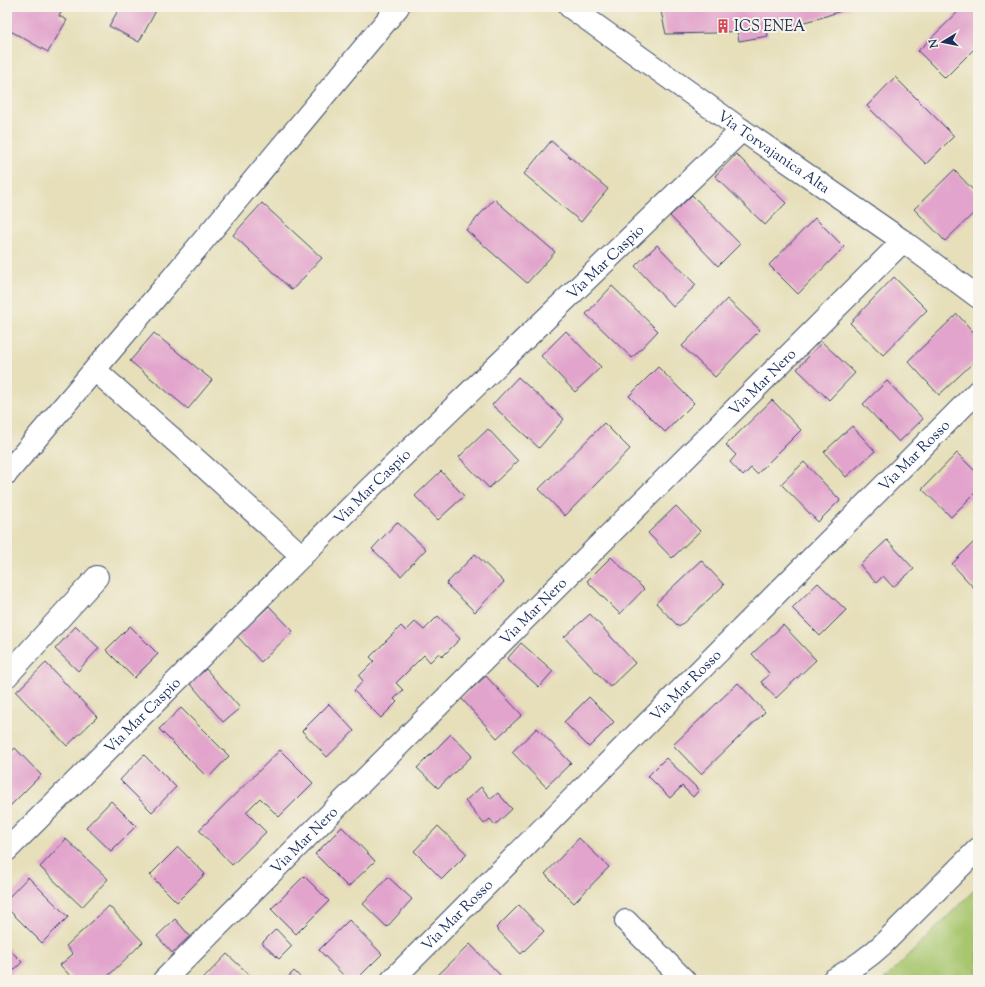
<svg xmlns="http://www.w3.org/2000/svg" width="985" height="987" font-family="'Sorts Mill Goudy',serif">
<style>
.green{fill:#a7c66e;stroke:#617a66}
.building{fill:#e2a4cc}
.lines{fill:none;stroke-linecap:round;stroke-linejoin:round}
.minor-casing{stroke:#39496c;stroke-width:24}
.tertiary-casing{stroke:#39496c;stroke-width:24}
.minor{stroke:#fff;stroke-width:22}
.tertiary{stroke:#fff;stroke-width:22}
.labels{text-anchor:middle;stroke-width:4;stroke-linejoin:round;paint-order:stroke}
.poi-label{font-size:15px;fill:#1b2f5e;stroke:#f7f3e8;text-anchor:start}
.street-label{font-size:15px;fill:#1b2f5e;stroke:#f7f3e8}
</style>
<rect width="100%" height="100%" fill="#f7f3e8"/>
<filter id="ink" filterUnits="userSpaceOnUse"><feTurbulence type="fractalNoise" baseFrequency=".025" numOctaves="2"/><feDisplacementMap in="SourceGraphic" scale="8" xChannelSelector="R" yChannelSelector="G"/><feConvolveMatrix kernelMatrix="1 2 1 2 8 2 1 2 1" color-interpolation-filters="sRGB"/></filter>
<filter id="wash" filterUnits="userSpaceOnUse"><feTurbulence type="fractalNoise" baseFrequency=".012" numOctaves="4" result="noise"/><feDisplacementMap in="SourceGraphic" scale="16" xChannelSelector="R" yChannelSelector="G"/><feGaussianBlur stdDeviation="0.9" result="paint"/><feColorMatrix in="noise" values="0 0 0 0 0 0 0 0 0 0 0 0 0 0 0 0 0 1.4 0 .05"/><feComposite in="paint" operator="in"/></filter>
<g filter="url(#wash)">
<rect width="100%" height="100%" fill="#e6dfba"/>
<!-- green -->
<path class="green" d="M978 886V980H884Z"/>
<g id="blocks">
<!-- building -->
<path class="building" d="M7 7H64L59 16 67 20 48 52 7 29Z
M120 7H158L139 42 109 26Z
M660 7H853L820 18 796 24 767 29 768 36 739 41 737 31 714 33 666 34Z
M963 7H972L978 13V45L945 78 918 51Z
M895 77 954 136 926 164 867 106Z
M551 141 608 189 581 222 524 174Z
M736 154 786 203 765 225 715 176Z
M954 170 978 195V209L945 241 914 209Z
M692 195 740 244 718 266 670 216Z
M494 199 555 252 527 283 466 230Z
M262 203 322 258 292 290 233 235Z
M815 218 844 247 798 294 769 265Z
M657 245 696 285 673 307 635 266Z
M894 277 927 310 883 355 850 323Z
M612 286 658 331 632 358 586 314Z
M727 299 760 330 715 377 682 346Z
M957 314 978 337V358L939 395 908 361Z
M566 331 601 367 575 392 541 356Z
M154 333 212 380 188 409 130 361Z
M822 342 855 373 829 400 797 369Z
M658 367 694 403 665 432 629 396Z
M518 377 564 419 539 448 492 405Z
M887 381 923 419 899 442 863 404Z
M772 400 801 430 757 474 751 468 743 476 730 462 736 455 726 445Z
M604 423 630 449 565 516 539 489Z
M852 426 875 451 846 477 824 452Z
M488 429 518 461 489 488 459 457Z
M957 453 978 474V490L951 517 922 489Z
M804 462 840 500 818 522 781 484Z
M441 471 464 496 438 520 415 496Z
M676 506 700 531 672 558 648 533Z
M397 522 426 549 401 576 372 549Z
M978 538V588L976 590 952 564Z
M887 540 914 569 893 587 883 576 876 583 860 565Z
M475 554 504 582 475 612 446 584Z
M611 557 644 589 620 614 587 581Z
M701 560 724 585 679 627 656 603Z
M818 583 846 610 820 636 792 608Z
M269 606 293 631 261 662 237 636Z
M590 614 635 663 610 687 564 637Z
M438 616 460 639 442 657 439 653 430 662 424 655 396 683 403 690 394 699 397 702 381 718 354 691 363 681 359 676 374 661 370 657 401 626 406 631 415 622 424 630Z
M783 625 816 660 776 698 761 682 770 674 752 654Z
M76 626 99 648 78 671 55 649Z
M130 626 158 654 134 678 106 650Z
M521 643 553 671 539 687 507 659Z
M46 663 97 717 67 746 16 692Z
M206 669 240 708 223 722 190 683Z
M486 676 522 715 497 738 461 698Z
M738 683 765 712 701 774 673 745Z
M589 697 614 722 589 747 564 722Z
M329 704 354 731 327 757 302 731Z
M181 708 229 756 208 778 159 729Z
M537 728 571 763 546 787 512 752Z
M451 734 472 756 438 788 417 768Z
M15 748 41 775 7 809V757Z
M280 750 313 783 279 817 260 798 246 812 266 832 232 865 199 830Z
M144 755 176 787 152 812 120 780Z
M666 758 699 790 693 797 682 786 670 798 648 776Z
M481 787 491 799 498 793 512 809 495 825 490 819 484 824 465 801Z
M111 801 136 826 111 851 86 827Z
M438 826 467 854 442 879 414 851Z
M342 827 375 861 348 887 315 854Z
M579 838 609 867 574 903 545 874Z
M66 839 108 879 82 907 40 867Z
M178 847 205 874 177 902 150 875Z
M304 876 329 901 296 934 271 909Z
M28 877 68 917 42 943 7 908V899Z
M388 877 412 899 387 927 363 904Z
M519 905 544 931 521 954 496 928Z
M109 906 143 942 104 980H99L95 976 91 980H74L60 965 73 954 66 946Z
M175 919 190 936 172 953 157 936Z
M349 920 382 954 356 980H348L319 950Z
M276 929 292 946 279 959 262 943Z
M470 944 501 976 496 980H437L435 978Z
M7 947 22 962 7 977Z
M227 954 251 976 247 980H202Z
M294 971 303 980H285Z"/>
</g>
</g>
<g filter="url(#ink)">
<use href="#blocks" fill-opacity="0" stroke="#39496c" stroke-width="1"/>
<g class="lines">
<defs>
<g id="minor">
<path d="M95 370 201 464 302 556"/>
<path d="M7 473 157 296 398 7"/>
<path d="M7 676 97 577"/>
<path id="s1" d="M7 850 371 487 742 130"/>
<path d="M626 921 684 980"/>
<path id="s2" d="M164 980 903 241"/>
<path id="s3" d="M392 980 978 391"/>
<path d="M833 980C850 970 867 959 882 945L978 849"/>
</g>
<g id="tertiary">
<path id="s4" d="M570 7 742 130 903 241 978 297"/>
</g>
</defs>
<!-- minor casing -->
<use href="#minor" class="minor-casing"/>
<!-- tertiary casing -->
<use href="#tertiary" class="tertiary-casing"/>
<!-- minor -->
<use href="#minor" class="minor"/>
<!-- tertiary -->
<use href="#tertiary" class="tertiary"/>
</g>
</g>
<!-- icons -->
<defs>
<symbol id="building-bare" viewBox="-9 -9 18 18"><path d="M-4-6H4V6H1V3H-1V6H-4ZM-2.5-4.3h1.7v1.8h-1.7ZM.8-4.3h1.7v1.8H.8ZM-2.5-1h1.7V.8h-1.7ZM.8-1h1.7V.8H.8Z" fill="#d1495b" stroke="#f7f3e8" stroke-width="2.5" paint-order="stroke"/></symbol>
</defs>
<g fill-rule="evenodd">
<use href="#building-bare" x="713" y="16" width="20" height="20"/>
</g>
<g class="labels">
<!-- poi labels -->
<g class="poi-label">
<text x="734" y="31">ICS ENEA</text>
</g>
<!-- street labels -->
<g class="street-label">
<text dy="5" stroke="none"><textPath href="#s4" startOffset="250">Via Torvajanica Alta</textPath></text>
<text dy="5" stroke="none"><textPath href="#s1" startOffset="839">Via Mar Caspio</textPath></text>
<text dy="5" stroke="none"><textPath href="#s2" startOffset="846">Via Mar Nero</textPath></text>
<text dy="5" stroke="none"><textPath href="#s3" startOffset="740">Via Mar Rosso</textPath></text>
<text dy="5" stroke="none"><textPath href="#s1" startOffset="515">Via Mar Caspio</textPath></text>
<text dy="5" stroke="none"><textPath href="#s2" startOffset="522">Via Mar Nero</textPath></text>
<text dy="5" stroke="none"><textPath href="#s3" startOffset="416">Via Mar Rosso</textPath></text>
<text dy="5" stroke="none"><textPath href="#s1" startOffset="191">Via Mar Caspio</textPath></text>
<text dy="5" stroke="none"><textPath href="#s2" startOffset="198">Via Mar Nero</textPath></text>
<text dy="5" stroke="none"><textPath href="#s3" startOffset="92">Via Mar Rosso</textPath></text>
</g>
</g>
<!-- margin -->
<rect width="985" height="987" fill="none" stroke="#f7f3e8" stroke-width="24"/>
<!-- north arrow -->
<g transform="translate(943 42) rotate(260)" stroke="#f7f3e8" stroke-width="3" paint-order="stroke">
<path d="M0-3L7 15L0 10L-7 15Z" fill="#1b2f5e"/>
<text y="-6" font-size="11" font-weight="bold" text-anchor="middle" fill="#1b2f5e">N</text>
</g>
</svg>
